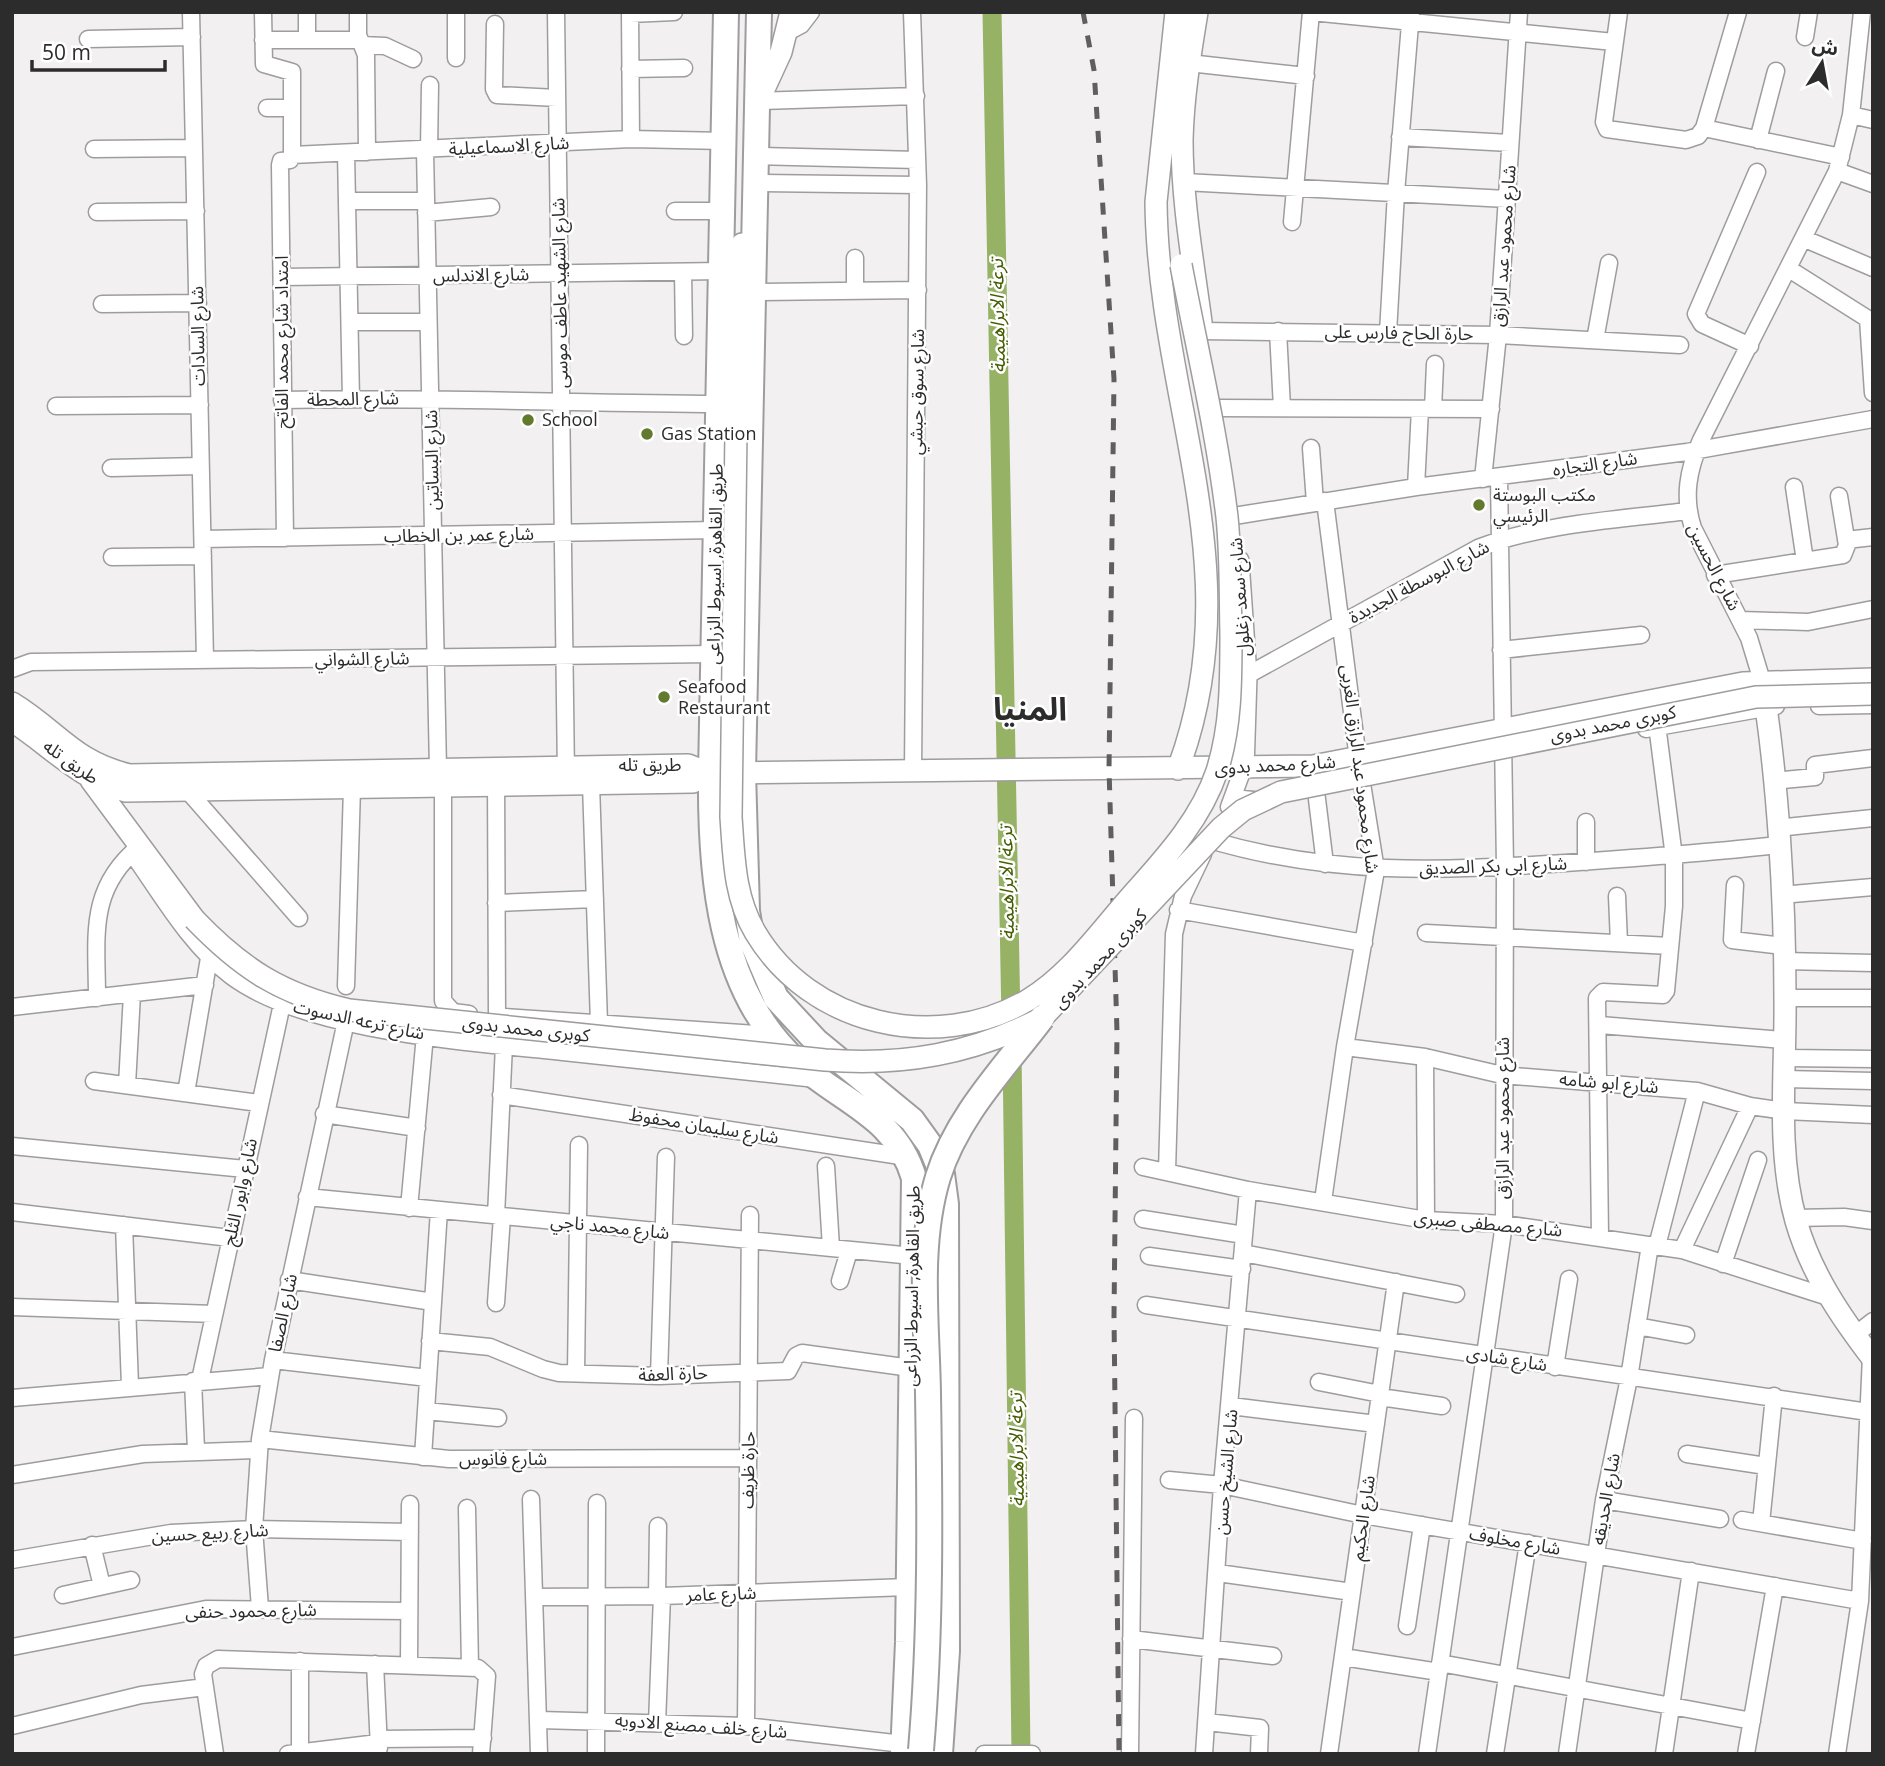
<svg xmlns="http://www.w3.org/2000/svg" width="1885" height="1766" font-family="'Open Sans','Noto Sans Arabic',sans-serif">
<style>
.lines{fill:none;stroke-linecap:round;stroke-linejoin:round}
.canal{stroke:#96b265;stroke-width:19}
.minor-casing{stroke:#9f9c9f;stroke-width:19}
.secondary-casing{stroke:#9f9c9f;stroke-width:24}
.trunk-casing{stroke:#9f9c9f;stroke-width:28}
.minor{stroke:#fff;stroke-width:16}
.secondary{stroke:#fff;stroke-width:21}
.trunk{stroke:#fff;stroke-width:24}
.rail{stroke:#605f60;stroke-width:5;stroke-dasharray:12 12;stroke-linecap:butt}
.secondary-bridge-casing{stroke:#9f9c9f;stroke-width:24;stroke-linecap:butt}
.trunk-bridge-casing{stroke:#9f9c9f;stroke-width:28;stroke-linecap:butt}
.secondary-bridge{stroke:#fff;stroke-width:21}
.trunk-bridge{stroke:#fff;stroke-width:24}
.poi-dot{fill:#617a2d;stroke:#fff;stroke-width:2.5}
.labels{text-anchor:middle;stroke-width:5;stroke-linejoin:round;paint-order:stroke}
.street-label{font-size:18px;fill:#2d2c2d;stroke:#fff}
.poi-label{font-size:18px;fill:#2d2c2d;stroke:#fff;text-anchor:start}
.water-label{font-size:19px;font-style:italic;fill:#455d03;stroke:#fff}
.town-label{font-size:32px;font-weight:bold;fill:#2d2c2d;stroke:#fff}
</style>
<rect width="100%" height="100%" fill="#f3f0f2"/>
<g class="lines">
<!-- canal -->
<path class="canal" d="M992 12 1011 1021
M1012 1051 1021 1754"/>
<defs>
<path id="minor" d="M191 12 205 660
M263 12 264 64 292 72V155
M307 12V40
M358 12V35L366 55 367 152
M456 12V58
M556 12 566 776
M630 12 631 139
M912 12 918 185 913 772
M1619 12 1604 122 1607 129 1686 140 1698 136 1704 128
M1738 12 1704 128 1841 157
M630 14 674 12
M495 24 494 89 497 95 557 98
M788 32 801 25 811 12
M1805 37 1809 12
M88 39 192 37
M263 40H360
M362 45 385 46 413 59
M1189 63 1306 76
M630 69 684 68
M758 101 916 96
M267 108H292
M1851 115 1873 120
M1400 137 1510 143
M1758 140 1776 71
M94 149 194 148
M429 150 430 85
M425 151 438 769
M346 153 351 399
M292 155 631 139 725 141
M757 156 917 160
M1837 171 1873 184
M1184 182 1507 199
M756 183 918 185
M347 201H426
M675 211H723
M97 212 196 211
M426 213 491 207
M1292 222 1311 12 1614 42
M1805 239 1873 268
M1789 269 1868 319 1873 393
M683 272 684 336
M282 277 722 271
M855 291V258
M754 292 918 290
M102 304 198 303
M350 322H428
M1202 331 1498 335 1680 345
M1278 331 1282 408
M1388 333 1396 193 1411 12
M1595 340 1609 263
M1750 346 1702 324 1696 314 1757 172
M282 400C427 397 573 403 718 404
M56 406 200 405
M1217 408 1491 409
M1433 409 1435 364
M1311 448 1315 503
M111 468 200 466
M1483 479 1498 335 1519 12
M1416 487 1420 409
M1794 487 1805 561
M1234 516 1416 487 1687 452 1873 419
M285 538 280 165 281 161 290 160 292 155
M203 539 716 530
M1846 540 1873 537
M112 557 203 556
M1715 575 1843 555 1847 545 1839 496
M1741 620 1808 622 1873 609
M1501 650 1641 635
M12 669 31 662 713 654
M1246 676 1478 548C1544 523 1617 520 1687 511
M1762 681 1749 638 1693 528C1683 497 1688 470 1701 440L1837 171 1851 115 1862 12
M1819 706 1873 705
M1646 729 1776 706
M1314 775 1325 864
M496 777 497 1016
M1773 781 1815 777V765L1873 758
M591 784 599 1023
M443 786V1001L453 1012 469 1014
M188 791 299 918
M1233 798 1263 801
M1229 807 1243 769
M1777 828 1873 818
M1210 840C1332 876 1440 871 1565 863 1636 858 1707 853 1778 845
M132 853C162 895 189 944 231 976 306 1032 470 1042 563 1052 647 1061 732 1070 816 1079
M1586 862V822
M1735 885 1732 940 1783 946
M1781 895 1873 887
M1617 896 1619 943
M496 903 595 899
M1178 910 1364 943
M1426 933 1670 946
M1784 961 1873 963
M346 986 352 788
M97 998C97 937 87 889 140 846
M1785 998H1873
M12 1007 205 985
M505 1017 772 1035
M1600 1025 1784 1040
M1345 1047 1425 1057 1502 1075 1697 1091 1750 1106 1785 1111 1873 1115
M1425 1057 1426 1220
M1786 1058 1873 1059
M1785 1079 1873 1081
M94 1081 259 1103
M127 1085 132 994
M186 1093 209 958
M501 1095 907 1157
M324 1114 417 1128
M12 1146 245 1169
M826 1166 831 1248
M1143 1167 1248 1190 1426 1220 1504 1224 1682 1250 1828 1297
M1167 1171 1174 934 1183 896 1203 854
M307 1197 913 1256
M1323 1201 1345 1047 1376 870 1358 759 1325 501
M409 1208 425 1035
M12 1212 230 1238
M496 1216 504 1045
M1795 1218 1844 1217 1873 1221
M1143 1219 1244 1235
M124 1225 130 1386
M1600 1236 1597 998 1603 992 1663 995 1666 991 1674 906V857L1656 717
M1657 1246 1697 1091
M1682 1250 1750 1106
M1243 1253 1456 1294
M1149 1256 1242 1269
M1723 1264 1758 1160
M289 1280 433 1302
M840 1281 849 1251
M496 1303 502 1216
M1146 1305 1868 1412
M12 1307 214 1314
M1637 1326 1686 1335
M1855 1335 1873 1321
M430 1341 490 1347 543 1369 559 1373 659 1376 788 1371 796 1356 802 1353 911 1368
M273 1360 428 1378
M1555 1367 1569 1279
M576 1373 579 1145
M659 1376 666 1157
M200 1380 282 1004
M193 1381 196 1450
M1319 1382 1380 1394
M1380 1397 1442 1406
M12 1398 270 1376
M1231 1406 1376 1424
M426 1411 498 1418
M260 1439 449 1459 748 1458
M1687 1454 1766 1466
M423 1457 439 1210
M12 1475 143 1454 258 1450
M1169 1480 1222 1485 1363 1515 1860 1601
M531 1499 539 1754
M1604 1500 1720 1519
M467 1508 470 1667
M1742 1520 1863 1541
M1761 1523 1774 1396
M92 1545 102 1586
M12 1560 171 1533 254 1529 410 1532
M1218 1573 1352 1592
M63 1595 131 1580
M657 1596 658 1526
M534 1597 662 1596 908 1587
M260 1608 254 1529 260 1439 273 1360 346 1021
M1407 1626 1422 1525
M1131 1639 1273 1656
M12 1647 206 1609 409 1611
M1343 1657 1439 1672
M1440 1663 1752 1721
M375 1664 379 1748
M409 1665 410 1504
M540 1720 746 1726 903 1744
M1207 1722 1260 1728 1259 1754
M657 1723 662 1596
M12 1726 141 1695 205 1687
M746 1726 750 1215
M378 1739 483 1738
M300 1752V1661
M215 1754 203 1674 206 1666 218 1659 478 1668 487 1676 481 1754
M288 1754 378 1743
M596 1754 597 1503
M984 1754H1032
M1130 1754 1134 1418
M1204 1754 1222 1485 1248 1190
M1329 1754 1396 1282
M1427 1754 1504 1224 1505 867 1499 477
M1495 1754 1528 1543
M1567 1754 1604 1500 1629 1378 1650 1245
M1664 1754 1691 1571
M1746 1754 1775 1586
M1837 1754 1860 1601 1871 1356"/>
<path id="secondary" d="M1176 12 1156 202C1158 400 1253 568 1178 769
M1197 12C1190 55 1183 97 1182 140 1182 201 1193 262 1201 322
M758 102 781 52 791 12
M736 431 742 244
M1238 561 1246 676 1243 769
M1762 681C1778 779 1785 898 1785 999 1786 1071 1776 1150 1796 1221 1811 1273 1840 1316 1873 1359
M12 703C58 731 72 761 129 775L688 765 711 774
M12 721C51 746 80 780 126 791L693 782 711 774
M727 773 1313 766 1743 683 1873 679
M91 780 194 919"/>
<path id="trunk" d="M726 12 711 774C710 873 718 990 796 1061 841 1102 896 1116 914 1178L908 1642 903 1754
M759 12 743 772 747 911 752 942 776 998 816 1041 912 1120 930 1145 942 1174 946 1204 947 1651 940 1754"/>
</defs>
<!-- minor casing -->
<use href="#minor" class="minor-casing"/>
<!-- secondary casing -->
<use href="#secondary" class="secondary-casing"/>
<!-- trunk casing -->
<use href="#trunk" class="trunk-casing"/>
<!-- minor -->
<use href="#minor" class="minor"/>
<!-- secondary -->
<use href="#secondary" class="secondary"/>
<!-- trunk -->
<use href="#trunk" class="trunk"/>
<!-- rail -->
<path class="rail" d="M1083 12 1094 70 1114 379 1109 769 1117 1032 1114 1316 1119 1754"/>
<defs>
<path id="secondary-bridge" d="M736 431 731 817C734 857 734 896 755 932 810 1025 936 1054 1028 1000 1070 975 1101 930 1133 894 1166 857 1201 819 1217 771 1231 727 1231 682 1231 635 1230 596 1231 556 1227 517 1217 433 1197 349 1181 265
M194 919C242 969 281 994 349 1010L825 1060C903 1066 972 1054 1042 1018L1221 828 1243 810 1281 792 1756 697 1873 694"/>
<path id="trunk-bridge" d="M921 1750C931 1631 930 1513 928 1394 927 1323 917 1246 938 1177 957 1116 1004 1068 1042 1018"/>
</defs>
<!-- secondary-bridge casing -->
<use href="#secondary-bridge" class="secondary-bridge-casing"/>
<!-- trunk-bridge casing -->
<use href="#trunk-bridge" class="trunk-bridge-casing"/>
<!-- secondary-bridge -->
<use href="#secondary-bridge" class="secondary-bridge"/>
<!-- trunk-bridge -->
<use href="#trunk-bridge" class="trunk-bridge"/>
</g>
<!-- markers -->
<g class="poi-dot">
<circle cx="528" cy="420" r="7"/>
<circle cx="647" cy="434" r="7"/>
<circle cx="1479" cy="505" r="7"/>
<circle cx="664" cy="697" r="7"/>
</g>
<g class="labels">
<!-- street labels -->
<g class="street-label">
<text transform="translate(509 146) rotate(-3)" y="6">شارع الاسماعيلية</text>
<text transform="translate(1504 246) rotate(-86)" y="6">شارع محمود عبد الرازق</text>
<text transform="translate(481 275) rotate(-1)" y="6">شارع الاندلس</text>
<text transform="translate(560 293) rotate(-91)" y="6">شارع الشهيد عاطف موسى</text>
<text transform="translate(1399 333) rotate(1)" y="6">حارة الحاج فارس على</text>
<text transform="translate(198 336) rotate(-91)" y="6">شارع السادات</text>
<text transform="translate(282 342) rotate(-90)" y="6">امتداد شارع محمد الفاتح</text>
<text transform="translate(917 392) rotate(-89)" y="6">شارع سوق حبشي</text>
<text transform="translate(353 399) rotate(-1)" y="6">شارع المحطة</text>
<text transform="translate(432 460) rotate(-91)" y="6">شارع البساتين</text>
<text transform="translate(1595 464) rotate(-8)" y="6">شارع التجاره</text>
<text transform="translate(459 535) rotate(-1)" y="6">شارع عمر بن الخطاب</text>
<text transform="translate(715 564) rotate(-89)" y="6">طريق القاهرة, اسيوط الزراعى</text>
<text transform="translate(1714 567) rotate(63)" y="6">شارع الحسين</text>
<text transform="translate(1419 582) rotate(-28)" y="6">شارع البوسطة الجديدة</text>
<text transform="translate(1240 597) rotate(-94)" y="6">شارع سعد زغلول</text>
<text transform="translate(362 659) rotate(-1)" y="6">شارع الشواني</text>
<text transform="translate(1613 724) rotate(-11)" y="6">كوبرى محمد بدوى</text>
<text transform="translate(71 762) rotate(35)" y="6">طريق تله</text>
<text x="650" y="771">طريق تله</text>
<text transform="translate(1275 765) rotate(-3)" y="6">شارع محمد بدوى</text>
<text transform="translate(1360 769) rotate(83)" y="6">شارع محمود عبد الرازق الغربى</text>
<text transform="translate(1493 866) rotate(-2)" y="6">شارع ابى بكر الصديق</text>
<text transform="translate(1100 959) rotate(-47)" y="6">كوبرى محمد بدوى</text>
<text transform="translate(359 1020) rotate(12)" y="6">شارع ترعه الدسوت</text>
<text transform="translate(526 1029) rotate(6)" y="6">كوبرى محمد بدوى</text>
<text transform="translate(1609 1083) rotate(5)" y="6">شارع ابو شامه</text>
<text transform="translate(1503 1118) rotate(-90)" y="6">شارع محمود عبد الرازق</text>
<text transform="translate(704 1126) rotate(9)" y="6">شارع سليمان محفوظ</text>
<text transform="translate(240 1192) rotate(-78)" y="6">شارع وابور الثلج</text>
<text transform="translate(1488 1224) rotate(5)" y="6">شارع مصطفى صبرى</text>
<text transform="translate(610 1227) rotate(6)" y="6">شارع محمد ناجي</text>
<text transform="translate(912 1286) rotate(-89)" y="6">طريق القاهرة, اسيوط الزراعى</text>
<text transform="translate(283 1313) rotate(-78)" y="6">شارع الصفا</text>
<text transform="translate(1507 1359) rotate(9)" y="6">شارع شادى</text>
<text transform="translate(673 1374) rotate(-2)" y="6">حارة العفة</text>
<text x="503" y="1465">شارع فانوس</text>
<text transform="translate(748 1470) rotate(-89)" y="6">حارة ظريف</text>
<text transform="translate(1226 1472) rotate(-85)" y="6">شارع الشيخ حسن</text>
<text transform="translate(1606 1499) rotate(-80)" y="6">شارع الحديقه</text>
<text transform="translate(1363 1518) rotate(-82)" y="6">شارع الحكيم</text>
<text transform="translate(210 1533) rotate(-3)" y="6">شارع ربيع حسين</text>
<text transform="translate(1515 1541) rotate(10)" y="6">شارع مخلوف</text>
<text transform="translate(721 1594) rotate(-2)" y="6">شارع عامر</text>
<text transform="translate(251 1611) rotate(-1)" y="6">شارع محمود حنفى</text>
<text transform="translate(701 1726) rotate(4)" y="6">شارع خلف مصنع الادويه</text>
</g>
<!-- poi labels -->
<g class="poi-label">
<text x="542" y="426">School</text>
<text x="661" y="440">Gas Station</text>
<text x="1493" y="501">مكتب البوستة<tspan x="1493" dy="21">الرئيسي</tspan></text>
<text x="678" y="693">Seafood<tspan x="678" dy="21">Restaurant</tspan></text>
</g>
<!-- water labels -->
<g class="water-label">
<text transform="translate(997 316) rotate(-91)" y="7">ترعة الابراهيمية</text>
<text transform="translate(1006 883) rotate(-91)" y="7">ترعة الابراهيمية</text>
<text transform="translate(1016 1450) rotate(-91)" y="7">ترعة الابراهيمية</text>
</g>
<!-- town labels -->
<g class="town-label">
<text x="1030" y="720">المنيا</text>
</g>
</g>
<!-- border -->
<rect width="1885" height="1766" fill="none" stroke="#2d2c2d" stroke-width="28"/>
<!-- north arrow -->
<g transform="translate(1822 63) rotate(11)" stroke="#ffffff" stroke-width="5" paint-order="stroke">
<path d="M0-5L12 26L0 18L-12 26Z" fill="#2d2c2d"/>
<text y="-10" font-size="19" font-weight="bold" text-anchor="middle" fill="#2d2c2d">ش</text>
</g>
<!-- scale -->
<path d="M32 60v10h133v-10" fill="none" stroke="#2d2c2d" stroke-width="3.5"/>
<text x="42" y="60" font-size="21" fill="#2d2c2d" stroke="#ffffff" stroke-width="5" paint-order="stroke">50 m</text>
</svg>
